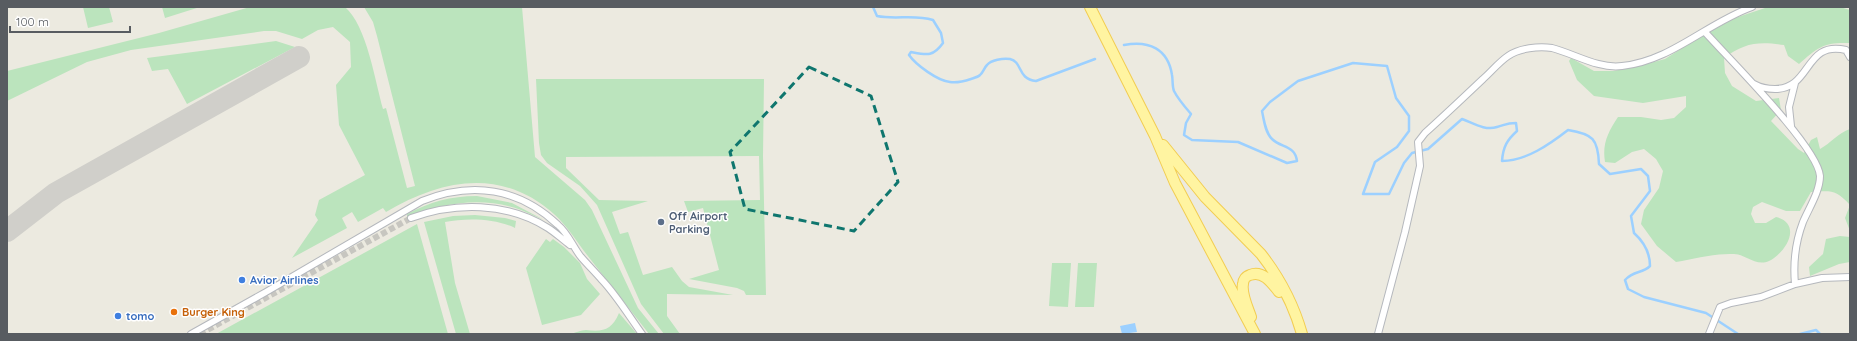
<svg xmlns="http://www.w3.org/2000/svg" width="1857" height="341" font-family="Quicksand,sans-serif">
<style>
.green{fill:#bbe4bd}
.water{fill:#9cd0ff}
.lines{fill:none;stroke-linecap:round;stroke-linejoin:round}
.stream{stroke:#9cd0ff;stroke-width:2.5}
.taxiway{stroke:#d0cfca;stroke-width:22}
.street-tunnel{stroke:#c7c6c0;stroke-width:6;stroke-dasharray:6 3;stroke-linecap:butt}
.street-casing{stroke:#b5b8bd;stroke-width:8}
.primary-casing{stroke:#f2cd52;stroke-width:12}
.street{stroke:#fff;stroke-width:6}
.primary{stroke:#fff4a1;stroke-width:10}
.marked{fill:none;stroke:#0f766e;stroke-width:3;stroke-dasharray:8 5;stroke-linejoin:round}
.service-dot{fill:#5c6f8a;stroke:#fff;stroke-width:1.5}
.shop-dot{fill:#3f7fe0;stroke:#fff;stroke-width:1.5}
.food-dot{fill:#e8710a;stroke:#fff;stroke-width:1.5}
.labels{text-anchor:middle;stroke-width:3;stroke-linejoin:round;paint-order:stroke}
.service-label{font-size:11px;font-weight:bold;fill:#4e5e75;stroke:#fff;text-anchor:start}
.shop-label{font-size:11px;font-weight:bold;fill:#366cbe;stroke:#fff;text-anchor:start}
.food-label{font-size:11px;font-weight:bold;fill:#c56008;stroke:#fff;text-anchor:start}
</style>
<rect width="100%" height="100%" fill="#eceae0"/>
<!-- green -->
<path class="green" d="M83 7H109L113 22 88 28Z
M162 7H200L165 18Z
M250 7H345C367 26 375 81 383 109L386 108 407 188 415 186 377 36 373 22 364 7H522L535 157 585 200 592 210 638 308 659 334H649C630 309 610 285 591 260 579 245 568 227 555 215 502 167 442 179 386 212L383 208 358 222 352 212 342 218 347 228 292 258 318 220 315 215 319 200 365 175 339 125 336 85 351 67 350 42 333 27 318 30 302 39 276 31H264L131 50 87 62 7 101V71L159 33Z
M1768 7H1840L1850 10V43C1824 42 1818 47 1799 64L1788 56 1784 45C1758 41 1744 43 1724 58L1725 73 1732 86 1756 101 1779 98 1781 110 1771 121 1798 149 1804 153 1811 140 1817 137 1820 149C1831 143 1838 133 1850 129V231L1845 218 1850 205C1835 189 1831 191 1811 192L1800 211H1786L1762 202 1753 207 1751 214 1755 223H1766L1776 217C1803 224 1786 253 1769 261 1756 267 1745 254 1734 254 1715 253 1695 259 1676 262L1657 246 1641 224 1644 210 1659 188 1663 171 1656 159 1644 149 1632 152 1615 163 1605 162C1602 144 1608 132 1618 117H1641L1661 120 1674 118 1686 107V96L1643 103 1594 96 1577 80 1569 61 1571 58 1594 71H1613L1635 67 1665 59 1723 22Z
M276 41 295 47 187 104 168 69 152 71 147 58Z
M536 79H764L763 156 766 295H746L744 291 737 288 689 279 719 270 703 208 688 212 684 201 760 200 759 156 566 157V168L599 200 648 201 612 212 620 234 628 232 643 275 672 267 682 281 689 287 733 295 667 294V316L680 334H664L641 304 597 205 580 186 547 163 541 155 539 143Z
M477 196 512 203 544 220C536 217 529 213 521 210 484 196 441 202 407 219V214C430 202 450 196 477 196Z
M475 215 505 218 516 221 515 228C494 218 466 218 445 222L455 283 470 334H456L424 222 453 216Z
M417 224 448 334H216Z
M1840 236 1850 237V262L1839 264 1810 276 1809 267 1823 254 1826 239Z
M546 239 550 242 553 239 564 247 580 263 587 279 600 294 581 315 542 325 526 268Z
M1052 263H1071L1068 307 1049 306Z
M1078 263H1097L1094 307H1075Z
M619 313 637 334H570C575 333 581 330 586 330 603 332 612 330 619 313Z"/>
<!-- water -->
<path class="water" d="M1135 323 1137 332 1122 334 1120 326Z"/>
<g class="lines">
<!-- stream -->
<path class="stream" d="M873 7 877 16C896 20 914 14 933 20L941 33 943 43C933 57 927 55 911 52L909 55C916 65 938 81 950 82 956 83 965 81 971 79 974 78 978 77 980 75 983 73 984 68 987 65 991 60 1003 58 1010 59 1023 62 1017 79 1036 81L1095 59
M1124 45C1149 40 1168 49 1172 75 1173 80 1172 86 1174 91 1178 99 1185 107 1191 114L1186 123 1184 135 1192 140 1238 142 1287 163 1297 161C1295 145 1281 148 1272 139 1265 132 1264 120 1262 111L1270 102 1298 81 1353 63 1387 66 1396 98 1409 116V131L1397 147 1375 162 1363 194H1389L1404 163 1412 153 1428 149 1462 119C1473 123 1485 131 1497 127 1505 125 1506 123 1516 123L1517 131C1507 140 1503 147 1502 161 1526 161 1550 144 1568 130 1593 134 1598 139 1599 164L1610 174 1641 169 1648 176 1650 191 1631 216 1634 233C1644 242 1650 252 1650 266 1642 274 1634 270 1625 280L1628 289 1644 297 1706 313 1738 334
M1800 334 1816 330 1820 334"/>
<!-- taxiway -->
<path class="taxiway" d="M7 231 56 193 299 57"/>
<!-- street-tunnel -->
<path class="street-tunnel" d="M200 334 411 218"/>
<defs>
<path id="street" d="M1705 32C1727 57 1818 147 1820 176 1820 191 1809 208 1803 222 1795 243 1793 262 1795 284
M1754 84C1761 88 1767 89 1775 89 1812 89 1804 40 1846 50L1850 57
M1791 126 1789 107 1795 83
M411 218C455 202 507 202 548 228 556 233 563 240 570 245
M191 334 266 292 422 201C472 181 519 188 558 225 568 233 573 247 581 257 588 265 595 272 602 280 617 296 629 316 642 334
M1378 334 1405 232 1420 166 1418 142 1425 133C1445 115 1464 97 1483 79 1491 72 1499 62 1508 56 1519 48 1539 46 1552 48 1575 54 1598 69 1622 66 1671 61 1707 23 1752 7
M1709 334 1720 307 1731 303 1761 297 1795 284 1822 278 1850 277"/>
<path id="primary" d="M1090 7 1155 136 1175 183 1255 334
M1163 145 1205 197 1261 254C1279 277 1294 306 1302 334
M1251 317C1248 308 1241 294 1243 284 1243 280 1246 276 1250 275 1263 270 1272 283 1279 292"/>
</defs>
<!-- street casing -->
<use href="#street" class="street-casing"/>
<!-- primary casing -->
<use href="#primary" class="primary-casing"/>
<!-- street -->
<use href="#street" class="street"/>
<!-- primary -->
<use href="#primary" class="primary"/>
</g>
<!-- marked area -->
<path class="marked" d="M809 67 871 96 898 182 854 231 745 209 730 152Z"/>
<!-- markers -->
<circle class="service-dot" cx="661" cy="222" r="4"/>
<g class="shop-dot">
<circle cx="242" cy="280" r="4"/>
<circle cx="118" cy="316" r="4"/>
</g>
<circle class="food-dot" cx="174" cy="312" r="4"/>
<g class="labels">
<!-- service labels -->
<g class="service-label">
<text x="669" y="220">Off Airport<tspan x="669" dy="13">Parking</tspan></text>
</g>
<!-- shop labels -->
<g class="shop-label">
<text x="250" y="284">Avior Airlines</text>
<text x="126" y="320">tomo</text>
</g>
<!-- food labels -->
<g class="food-label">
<text x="182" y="316">Burger King</text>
</g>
</g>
<!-- border -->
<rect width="1857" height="341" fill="none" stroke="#585c61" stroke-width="16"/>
<!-- scale -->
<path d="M10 26v6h120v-6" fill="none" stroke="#585c61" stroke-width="2"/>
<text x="16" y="26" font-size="12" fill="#585c61" stroke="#ffffff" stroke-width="3" paint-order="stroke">100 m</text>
</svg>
